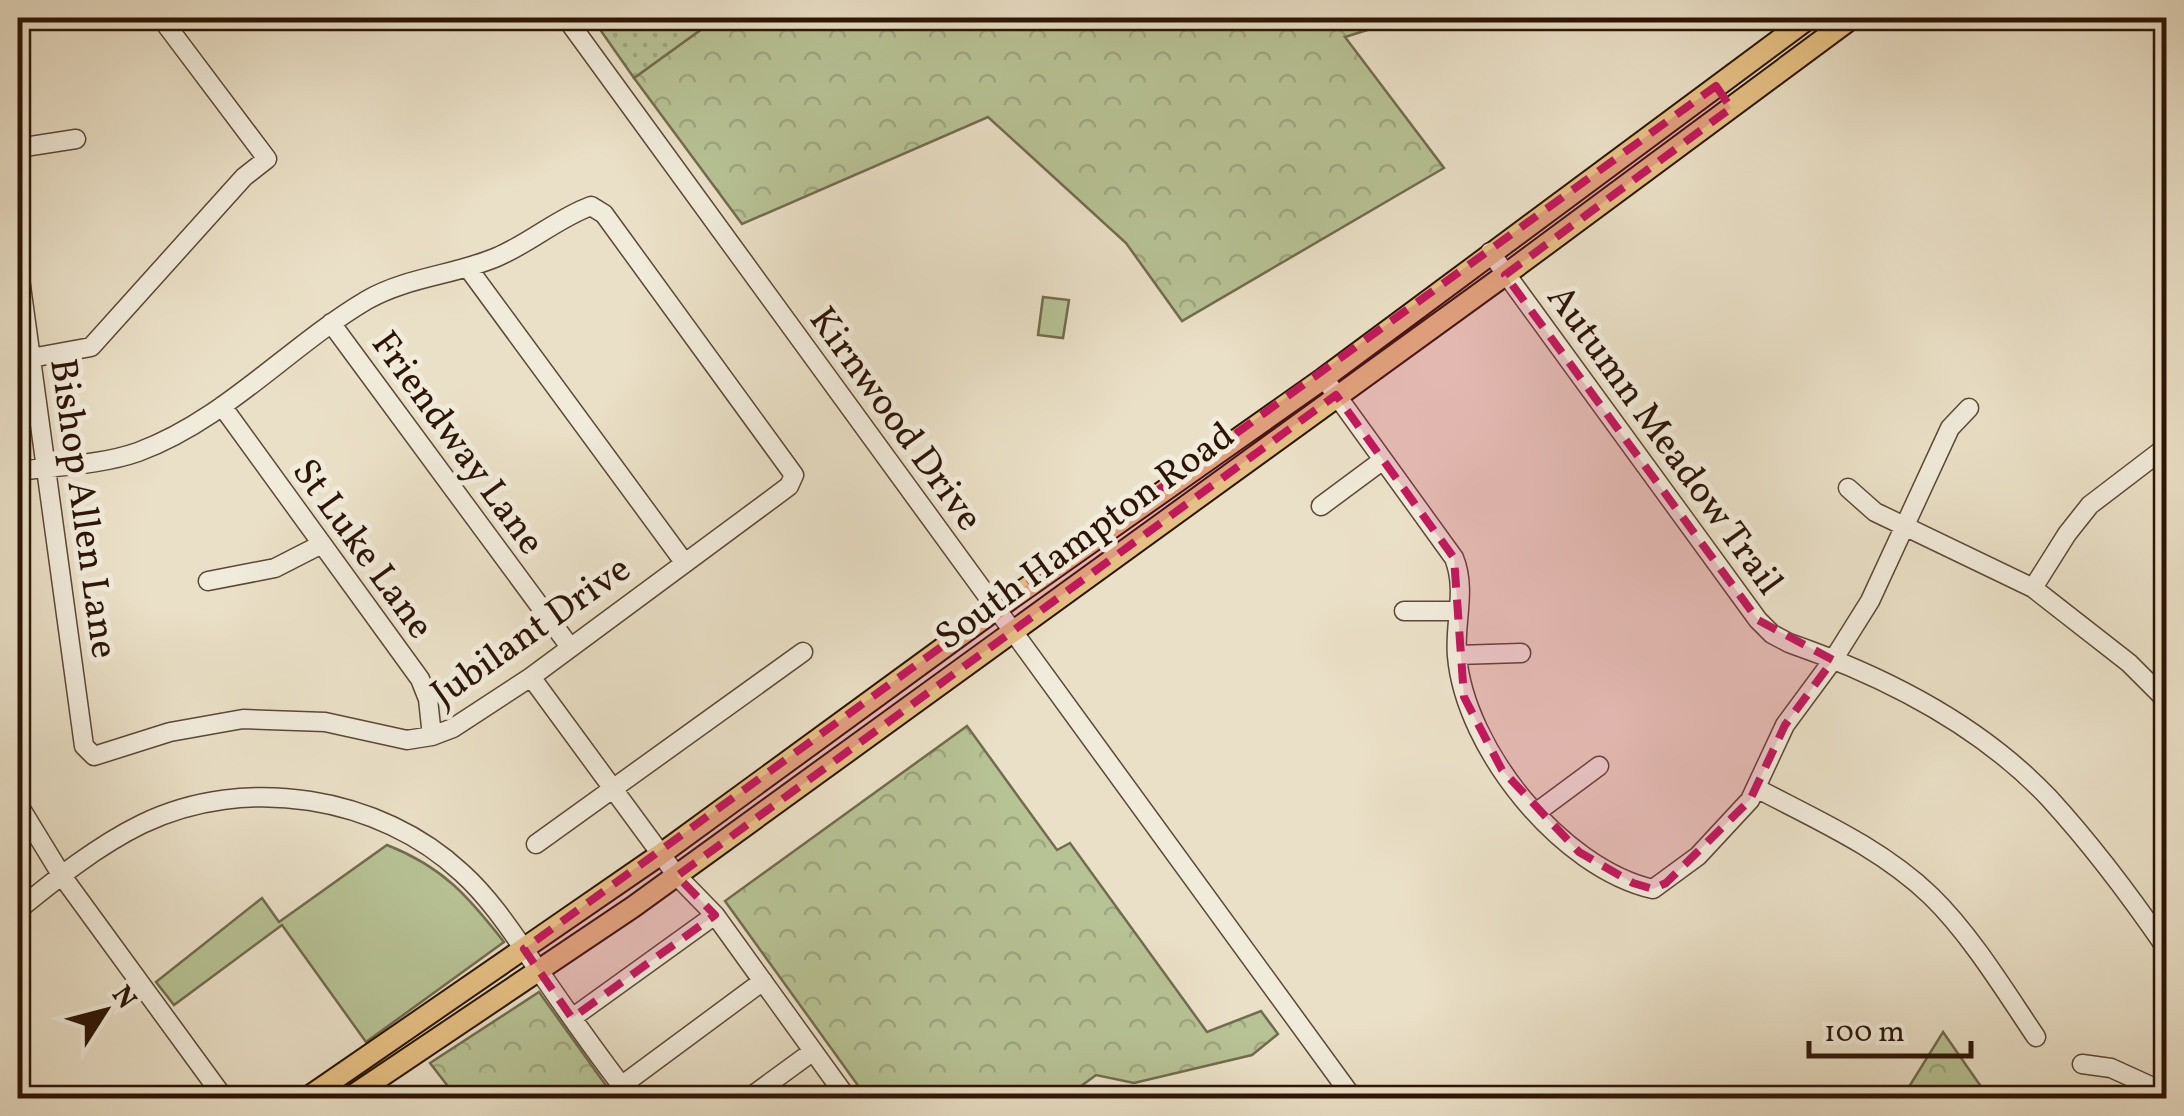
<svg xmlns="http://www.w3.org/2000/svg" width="2184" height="1116" font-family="Vollkorn,serif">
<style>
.grass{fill:#b7c295;stroke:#726c4e;stroke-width:2.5}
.forest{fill:url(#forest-crowns);stroke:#726c4e;stroke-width:2.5}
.park{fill:url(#park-dots);stroke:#726c4e;stroke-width:2.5}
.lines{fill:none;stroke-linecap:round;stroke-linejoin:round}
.minor-casing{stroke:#5c4836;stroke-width:21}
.major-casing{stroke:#2c1506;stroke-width:24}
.minor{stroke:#f1ebdb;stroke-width:18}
.major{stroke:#e5c084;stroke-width:20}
.marked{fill:#c2185b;fill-opacity:0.2;stroke:#c2185b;stroke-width:8;stroke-dasharray:20 12;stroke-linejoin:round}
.labels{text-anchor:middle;stroke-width:10;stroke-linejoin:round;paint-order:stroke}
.street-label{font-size:38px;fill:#2c1506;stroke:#f1ebdb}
</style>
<defs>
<pattern id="forest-crowns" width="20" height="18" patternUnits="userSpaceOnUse" patternTransform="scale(2.5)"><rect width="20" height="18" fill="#b7c295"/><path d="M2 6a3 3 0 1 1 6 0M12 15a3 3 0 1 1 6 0" fill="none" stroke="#9ea67f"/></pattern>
<pattern id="park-dots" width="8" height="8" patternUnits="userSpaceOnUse" patternTransform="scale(2.5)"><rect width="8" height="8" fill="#b7c295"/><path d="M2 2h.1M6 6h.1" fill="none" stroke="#9ea67f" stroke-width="1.8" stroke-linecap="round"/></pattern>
</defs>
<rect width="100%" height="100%" fill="#eae0c7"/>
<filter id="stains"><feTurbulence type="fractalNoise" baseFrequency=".002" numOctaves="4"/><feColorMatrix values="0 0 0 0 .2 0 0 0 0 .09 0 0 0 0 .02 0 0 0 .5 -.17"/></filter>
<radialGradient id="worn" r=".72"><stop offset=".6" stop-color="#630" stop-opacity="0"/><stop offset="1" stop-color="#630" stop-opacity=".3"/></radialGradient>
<!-- grass -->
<path class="grass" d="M1043 297 1069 300 1063 338 1038 335Z
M387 845C443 867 468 896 504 942L366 1042 282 925 174 1005 156 982 262 898 279 922Z"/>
<!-- forest -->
<path class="forest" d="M717 18H1406L1345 37 1444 168 1182 321 1126 243 988 117 742 224 634 78Z
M967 726 1057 850 1070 843 1207 1032 1261 1011 1278 1034 1252 1055 1134 1083 1096 1075 1065 1098H867L725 901Z
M539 992 615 1098H457L430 1063Z
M1943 1032 1989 1098H1902Z"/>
<!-- park -->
<path class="park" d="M592 18H717L634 78Z"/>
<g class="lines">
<defs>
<path id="minor" d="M566 18 1353 1098
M18 148 76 139
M1490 252 1758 620 1772 634 1789 643C1884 676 1979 724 2049 798 2091 844 2131 897 2166 948
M18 264 84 746 94 756 170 732 243 719 325 722 407 740 432 736 453 728 531 677 773 498 789 486 794 475 604 214 591 206C558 218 530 243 497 257 455 275 407 277 367 300 289 346 225 420 138 452 101 465 56 466 18 471
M468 268 684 562
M331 323 570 647
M31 358 91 347 244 177 267 159 161 18
M1324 378 1454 558C1467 590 1454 623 1457 656 1465 749 1561 868 1653 889L1698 856 1750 800 1785 725 1833 660 1870 601 1950 428 1969 408
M222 406 420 679 428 699 432 736
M1848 488 1875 512 2033 588 2129 663 2166 700
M1321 506 1383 460
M208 581 275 568 320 545
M2033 588 2067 534 2090 505 2166 447
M1404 611H1458
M1457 655 1521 653
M531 677 677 876 715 915 847 1098
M1756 788C1817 820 1881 848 1931 896 1971 935 2005 991 2036 1037
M18 804 62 876 224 1098
M1537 812 1599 766
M536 844 803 652
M18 910C56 879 97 846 142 824 245 774 380 796 462 873 494 902 517 940 542 975 571 1017 600 1058 631 1098
M572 1018 715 915
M2082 1064 2111 1068 2166 1093
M621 1086 763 981
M749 1098 812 1052"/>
<path id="major" d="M307 1098 661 854 995 610 1324 378 1809 18
M349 1098 633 907 1505 275 1852 18"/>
</defs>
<!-- minor casing -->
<use href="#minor" class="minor-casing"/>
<!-- major casing -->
<use href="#major" class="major-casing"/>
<!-- minor -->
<use href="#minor" class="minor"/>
<!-- major -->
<use href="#major" class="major"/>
</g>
<!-- marked area -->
<path class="marked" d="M1716 86 1731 108 1505 275 1758 620 1833 660 1785 725 1750 800 1666 883 1653 889 1633 883 1579 852 1502 770 1464 697 1454 558 1336 395 677 876 715 915 572 1018 524 949Z"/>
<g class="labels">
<!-- street labels -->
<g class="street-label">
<text transform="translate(897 418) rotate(54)" y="13">Kirnwood Drive</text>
<text transform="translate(1666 439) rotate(54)" y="13">Autumn Meadow Trail</text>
<text transform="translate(459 442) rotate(54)" y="13">Friendway Lane</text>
<text transform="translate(85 508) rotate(82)" y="13">Bishop Allen Lane</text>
<text transform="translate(1084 535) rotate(-36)" y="13">South Hampton Road</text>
<text transform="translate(364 548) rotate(54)" y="13">St Luke Lane</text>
<text transform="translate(530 630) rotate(-35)" y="13">Jubilant Drive</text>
</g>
</g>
<!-- margin -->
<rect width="2184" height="1116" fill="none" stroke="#eae0c7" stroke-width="60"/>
<rect x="20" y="20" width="2144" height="1076" fill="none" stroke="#2c1506" stroke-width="5"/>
<rect x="30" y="30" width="2124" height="1056" fill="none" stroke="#2c1506" stroke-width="2.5"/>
<!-- north arrow -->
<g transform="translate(105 1011) rotate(54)" stroke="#f1ebdb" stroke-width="8" paint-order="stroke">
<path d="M0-8L18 38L0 25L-18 38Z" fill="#2c1506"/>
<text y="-15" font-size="28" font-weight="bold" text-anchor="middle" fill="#2c1506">N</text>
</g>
<!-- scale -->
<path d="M1809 1041v15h162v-15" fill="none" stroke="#2c1506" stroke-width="5"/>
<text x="1824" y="1041" font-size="30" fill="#2c1506" stroke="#f1ebdb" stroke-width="8" paint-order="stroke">100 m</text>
<rect width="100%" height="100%" filter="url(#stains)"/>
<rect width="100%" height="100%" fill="url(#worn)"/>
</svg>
